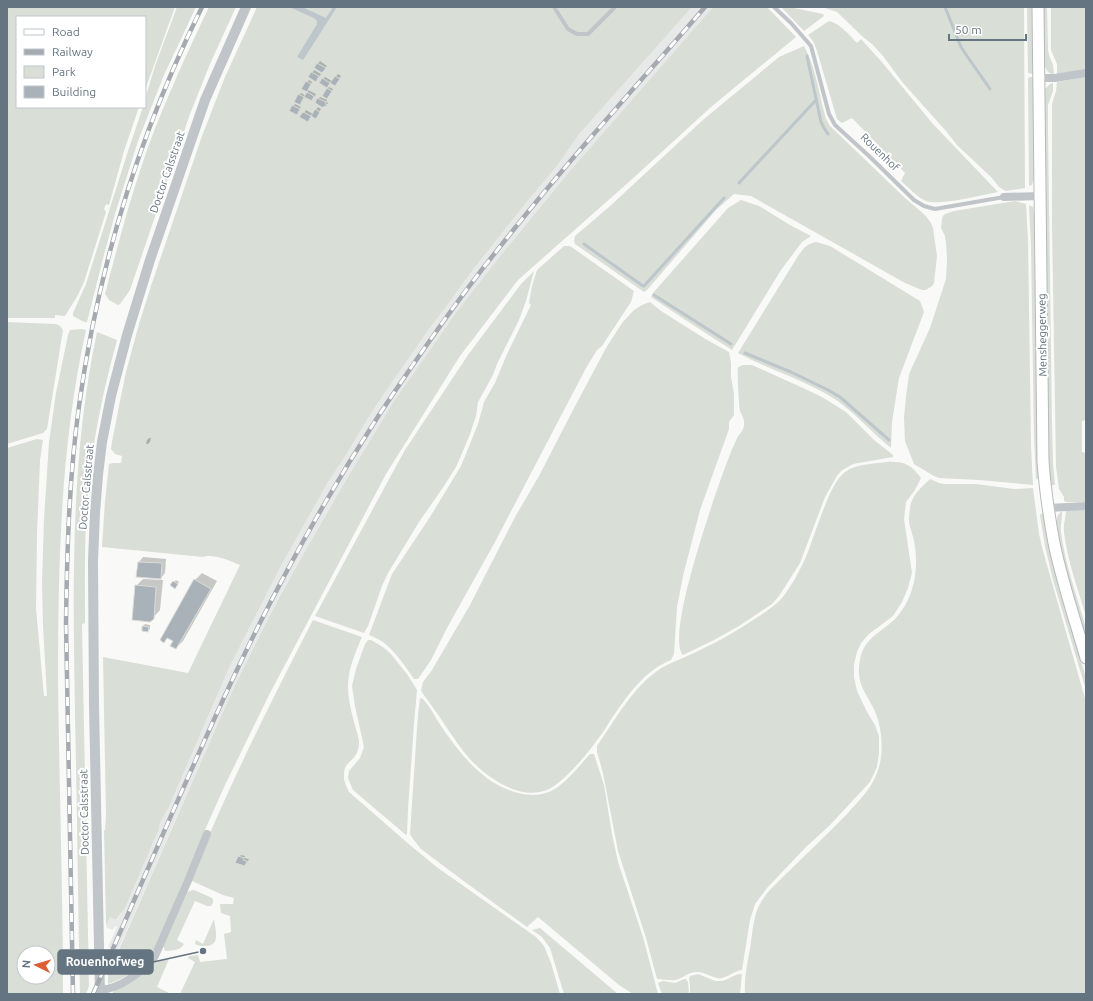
<svg xmlns="http://www.w3.org/2000/svg" width="1093" height="1001" font-family="Ubuntu,sans-serif">
<style>
.built{fill:#e7e8e8}
.green{fill:#d9ded6;fill-rule:evenodd}
.water{fill:#bcc6cb}
.shadow{fill:#0003}
.lines{fill:none;stroke-linecap:round;stroke-linejoin:round}
.stream{stroke:#bcc6cb;stroke-width:3}
.building{fill:#a9b2b8;stroke:#dbdbd9}
.secondary-casing{stroke:#b5babf;stroke-width:13}
.service{stroke:#c0c5c9;stroke-width:4}
.minor{stroke:#c0c5c9;stroke-width:8}
.tertiary{stroke:#c0c5c9;stroke-width:10}
.secondary{stroke:#fff;stroke-width:11}
.rail-casing{stroke:#a4aab0;stroke-width:4.5}
.rail{stroke:#fff;stroke-width:3;stroke-dasharray:9;stroke-linecap:butt}
.labels{text-anchor:middle;stroke-width:4;stroke-linejoin:round;paint-order:stroke}
.street-label{font-size:11px;fill:#657481;stroke:#fff}
.leader{fill:none;stroke:#657481;stroke-width:1.5}
.callout-dot{fill:#657481;stroke:#fff;stroke-width:1.5}
.callout{fill:#657481;stroke:#657481;stroke-width:1.5}
.callout-label{font-size:12px;text-anchor:middle;font-weight:bold;fill:#fff}
</style>
<rect width="100%" height="100%" fill="#f9f9f7"/>
<!-- built -->
<path class="built" d="M692 7H713L569 172 501 255 458 310 394 401 346 480 300 560 270 615 236 683 215 730 118 951H117L108 947 117 927 115 926 113 930 107 928 106 925 110 917 117 920 125 908 159 829 160 823 168 809 229 668 282 564 327 484 346 455 375 407 429 329 443 311 475 267 530 198 557 166 580 133Z"/>
<!-- green -->
<path class="green" d="M7 7H175L145 90V17H17V107H139L124 151 109 205 106 204 104 209 106 212 84 282 78 295 65 316 55 315V318H7Z
M177 7H196L164 75 138 141 115 214 105 251 87 322H84L73 316V313L86 284 128 151 143 107H145V99L155 66Z
M209 7H236L210 64 190 114 130 290 120 304 118 305 109 300 105 294C118 244 131 195 148 147 166 99 187 53 209 7Z
M257 7H692L580 133 557 166 530 198 475 267 443 311 429 329 375 407 346 455 327 484 282 564 229 668 168 809 160 823 159 829 125 908 116 920 110 917 107 924H106L104 830H105L106 815 103 657 188 673 240 565C231 561 212 553 203 557L102 547 105 501 109 464 113 463H121L122 456 115 454 111 449 112 442 121 396 126 372 139 324 151 286 202 136 225 77Z
M713 7H767L796 37 711 107 630 181 518 280 460 356 386 474 269 695 225 785 204 832 156 947C153 951 151 957 147 961 139 969 119 981 108 984V972L118 950H119L215 730 236 683 270 615 300 560 346 480 394 401 458 310 501 255 569 172Z
M782 7H789L823 14 824 16 804 31 782 8Z
M822 7H1024L1025 188 1006 191 999 187 992 178 957 145 946 131 903 83 883 56 872 44 863 37 837 12Z
M1027 7H1032L1033 74 1028 73Z
M1044 7H1047L1048 50 1049 55 1053 65 1054 75 1048 72 1044 65Z
M1051 7H1086V70L1057 75V64L1051 50Z
M829 21C841 24 849 35 857 43L861 39 881 61 932 123 998 192C982 195 939 206 926 201 917 197 909 188 901 181L905 173 852 118 842 123 837 119 817 51 813 41 808 35Z
M804 46C816 67 819 95 826 119L830 126 905 198 925 215 931 223 933 228 937 256 934 283 932 286 926 290H922L905 283 751 196 734 194 716 210 647 290 644 292 575 244 574 241 575 236 609 207 704 119 779 57Z
M1030 77H1033L1034 178 1032 185 1029 186 1028 78Z
M1086 77V420L1082 421V452L1086 453V502H1067L1064 501V497L1059 489 1056 467 1052 223V104L1056 91 1057 82Z
M1053 83V91L1048 105V131L1052 424 1053 463 1055 485H1051L1049 464 1047 366 1044 90 1050 84Z
M741 200 759 206 790 225 811 236 802 242 781 270 732 350 690 323 651 297 653 293 728 208Z
M1015 201 1026 204 1028 240 1031 446 1033 485 979 480 939 478 934 476 914 464 905 441 904 417 906 397 909 374 930 328 946 279 947 259 946 243 945 236 941 228 942 219 943 216 945 214 954 211Z
M1029 205 1033 207 1034 214 1037 434 1039 477 1036 480 1034 437 1031 246Z
M816 242 830 246 920 301 924 312 899 378 892 422 891 448C870 431 853 410 830 396 801 379 768 369 738 353L798 256C804 248 806 244 816 242Z
M564 246H570L634 291 631 302 602 346 597 350 586 368 495 542 447 628 431 660 418 679H414C405 666 396 652 383 642 379 639 374 637 369 635L392 574 430 517 461 466 478 424 484 402 495 383 507 354 531 305 529 303 532 286 537 270Z
M534 271 526 301 519 320 497 364 493 375 478 402 476 416 469 437 456 467 442 489 419 522 388 573 382 586 368 626 364 633 315 616 388 481 405 450 468 355 521 284Z
M650 302 661 311 707 340 729 352 731 363V377L734 394V415L729 422V429L700 510 683 576 677 607 674 654 671 660C641 672 622 703 605 729 593 747 568 779 549 789 521 802 487 778 469 758 461 749 454 738 447 728 439 716 430 703 421 691L423 682 432 670 470 605 515 517 539 476 573 410 606 348 622 323 634 310 642 305Z
M7 322 56 324 60 326 63 330 47 429 43 433 7 444Z
M82 329 86 330C61 443 58 560 58 676 59 782 63 888 63 994H7V448L37 439 43 440 40 460 37 534 36 608 44 696H47L43 626 42 583 44 519 49 442 56 393 68 335 70 330ZM24 953H48V977H24Z
M97 332 117 340C103 391 92 443 88 495 84 538 85 581 85 623L82 624 89 986 86 994H80C78 901 77 807 75 714 73 585 70 459 97 332Z
M743 365H752L803 388 822 397 846 412 874 440 893 455V457L853 464 841 471 837 476 825 497 800 563 779 596 772 604 739 626 714 640 683 655C666 638 709 514 717 490 723 473 729 455 737 438 739 434 744 430 744 425 745 419 742 416 740 411 739 406 737 372 738 368 739 366 741 366 743 365Z
M886 462C903 461 911 464 921 478L915 490 906 502 904 519 912 573 908 588 902 602 893 616 869 634 861 643 857 652 854 664V677L857 691 867 712 875 725 879 736V753L877 767 870 782 830 825 806 847 767 888 755 904 750 920 742 970C734 971 730 976 722 978 716 980 705 972 698 972 689 971 684 978 675 980 671 981 662 979 657 979L646 938 618 851 603 773 597 752V746C615 720 631 690 657 671 670 662 685 658 698 651 720 641 741 628 761 615 768 610 776 605 782 598 791 587 799 572 805 559 814 539 829 483 845 472 856 464 873 464 886 462Z
M930 479 939 483 944 484H976L1014 489 1033 488 1039 534 1043 551 1086 702V994H745C744 979 747 964 750 949 752 937 753 919 758 908 764 894 776 884 787 873 807 853 828 834 847 814 860 799 872 789 878 770 884 754 882 729 876 714 869 696 857 687 859 666 862 639 876 636 894 620 902 612 909 600 912 589 917 574 917 556 914 541 913 534 909 527 909 520 909 517 910 506 911 503 914 493 923 486 930 479Z
M1086 509V616C1078 590 1067 559 1064 532 1063 524 1066 518 1066 510Z
M1062 511C1063 518 1060 524 1061 532 1065 564 1077 596 1086 628V639L1063 559 1056 523 1058 515Z
M1043 513 1053 565 1086 678V690L1053 580 1045 546 1040 515 1041 514Z
M313 620 362 637C357 649 351 662 349 675 345 697 354 720 359 740 360 761 345 759 344 773 343 780 346 786 349 792L411 846 438 868 536 937 544 946 551 963 560 994H180L195 962 188 958 189 956 198 955 200 962 227 959 224 934 231 932 230 916 221 913 220 904H233L234 898 223 895 192 881 191 879C212 826 236 774 261 723 278 689 295 654 313 620Z
M368 640H371L378 644 384 648 390 653 407 674 417 690 414 724 408 809 407 834 406 835 353 790 348 778 349 771 360 758 364 747 355 706 352 686 356 669 365 644Z
M422 698C430 706 435 717 441 726 460 754 483 784 518 793 530 796 542 796 553 790 566 783 580 765 590 754H594L604 785 612 834 618 862 643 937 658 994H633L619 985 538 917 527 927 461 879 421 849 413 839 410 834 418 714 420 699Z
M194 890 210 897 213 899V903L211 906H207L195 901 177 940 184 944C180 951 173 950 165 951L163 945 187 893 189 891Z
M214 919C215 929 221 945 207 946 202 946 199 946 195 944L196 940 203 944Z
M540 928 618 994H564L550 948 542 937 532 930Z
M169 959 157 987 171 994H113V991L141 973 156 961Z
M698 974C705 976 713 982 720 981 728 981 733 974 742 974L740 994H690V985L689 979 690 976Z
M684 979H686L688 982 689 994H662L658 983 663 981 675 983Z"/>
<!-- water -->
<path class="water" d="M289 7H302L326 18 333 7H337L303 60 297 57 317 24V21L314 18Z"/>
<!-- shadow -->
<path class="shadow" d="M320 61 327 66 324 70 315 67Z
M314 70 321 74 316 81 310 77Z
M338 74 341 76 335 85 330 82 329 84 323 79 325 77 332 81Z
M309 80 312 82 308 90 316 94 312 100 304 96 302 102 299 95 301 93 306 96 308 92 303 88Z
M329 87 333 89 329 96 327 89Z
M320 97 327 100 326 102 328 103 326 106 316 103Z
M295 104 301 107 297 114 293 106Z
M318 107 321 109 316 118 311 116 310 119 301 117 306 110 313 114Z
M149 438H151L150 442 148 444H146L147 440Z
M143 557 166 559 165 573 161 578 137 576 139 562Z
M202 573 217 581 183 641 176 648 174 641 168 637 164 641 195 580Z
M143 579 163 580 160 610 150 621 136 586Z
M176 580 179 582 177 586 172 585Z
M145 624 150 625V629L148 631 143 626Z
M241 855 245 856 244 858 249 859 245 865 239 857Z"/>
<g class="lines">
<!-- stream -->
<path class="stream" d="M945 7 961 47 967 56 990 89
M807 56 821 122 824 128 828 134
M739 183 816 100
M584 244 643 286H644L724 198
M654 295 731 344
M745 353 791 372 828 390 840 397 889 440"/>
</g>
<!-- building -->
<path class="building" d="M317 63 326 68 322 73 314 68Z
M311 72 319 76 316 82 308 77Z
M335 76 340 79 335 86 330 83Z
M322 78 330 83 327 88 319 83Z
M306 81 311 84 307 92 301 89Z
M327 88 332 91 327 99 322 96Z
M307 92 314 96 312 101 304 97Z
M298 94 304 97 300 105 294 102Z
M317 98 326 102 325 104 327 105 326 107 324 106 323 108 315 103Z
M292 105 300 109 297 115 289 111Z
M315 109 320 112 316 119 311 116Z
M303 112 311 116 308 122 299 117Z
M138 562 162 563 161 579 136 577Z
M194 579 211 589 176 649 170 646 173 641 167 638 164 643 160 640Z
M173 581 178 584 175 589 170 585Z
M135 585 156 587 154 619 150 622 132 620Z
M142 626 149 627 148 632 142 631Z
M238 856 244 858 243 860 247 861 245 866 235 863Z"/>
<g class="lines">
<defs>
<path id="secondary" d="M1038 7 1043 461C1045 489 1049 516 1054 543 1062 582 1075 620 1086 658"/>
</defs>
<!-- secondary casing -->
<use href="#secondary" class="secondary-casing"/>
<!-- service -->
<path class="service" d="M554 7 568 29 577 34H588L615 7
M774 7 791 23 811 46 829 114 835 125 869 156 914 200 924 206 935 209 1004 197"/>
<!-- minor -->
<path class="minor" d="M1038 78H1055L1086 73
M1004 197 1040 196
M1048 508 1086 506
M100 990C120 989 143 971 155 956L187 883 207 834"/>
<!-- tertiary -->
<path class="tertiary" d="M100 994 94 705 93 561 95 513 98 475 102 442 111 396 127 335 150 260 205 100 246 7"/>
<!-- secondary -->
<use href="#secondary" class="secondary"/>
<defs>
<path id="rail" d="M73 994 66 623C67 551 69 478 79 406 98 268 140 132 202 7
M93 994C141 886 186 778 236 672 278 583 326 497 379 415 417 358 456 301 499 248 564 165 636 87 705 7"/>
</defs>
<!-- rail casing -->
<use href="#rail" class="rail-casing"/>
<!-- rail -->
<use href="#rail" class="rail"/>
</g>
<g class="labels">
<!-- street labels -->
<g class="street-label">
<text transform="translate(880 152) rotate(44)" y="4">Rouenhof</text>
<text transform="translate(167 172) rotate(-71)" y="4">Doctor Calsstraat</text>
<text transform="translate(1042 335) rotate(-91)" y="4">Mensheggerweg</text>
<text transform="translate(86 487) rotate(-85)" y="4">Doctor Calsstraat</text>
<text transform="translate(84 812) rotate(-91)" y="4">Doctor Calsstraat</text>
</g>
</g>
<!-- callouts -->
<path class="leader" d="M203 951L153 962"/>
<circle class="callout-dot" cx="203" cy="951" r="4"/>
<rect class="callout" x="58" y="950" width="95" height="24" rx="4"/>
<g class="callout-label">
<text x="105" y="966">Rouenhofweg</text>
</g>
<!-- border -->
<rect width="1093" height="1001" fill="none" stroke="#657481" stroke-width="16"/>
<!-- legend -->
<rect x="16" y="16" width="130" height="92" fill="#ffffff" stroke="#c1c7cd"/>
<rect x="24" y="29" width="20" height="6" fill="#ffffff" stroke="#c1c7cd"/>
<text x="52" y="36" font-size="12" fill="#657481">Road</text>
<rect x="24" y="49" width="20" height="6" fill="#a4aab0" stroke="#c1c7cd"/>
<text x="52" y="56" font-size="12" fill="#657481">Railway</text>
<rect x="24" y="66" width="20" height="12" fill="#d9ded6" stroke="#c1c7cd"/>
<text x="52" y="76" font-size="12" fill="#657481">Park</text>
<rect x="24" y="86" width="20" height="12" fill="#a9b2b8" stroke="#c1c7cd"/>
<text x="52" y="96" font-size="12" fill="#657481">Building</text>
<!-- north arrow -->
<g transform="translate(36 965) rotate(275)"><circle r="19" fill="#ffffff" stroke="#c1c7cd"/>
<path d="M0-3L7 15L0 10L-7 15Z" fill="#dd5e33"/>
<text y="-6" font-size="11" font-weight="bold" text-anchor="middle" fill="#657481">N</text>
</g>
<!-- scale -->
<path d="M949 34v6h77v-6" fill="none" stroke="#657481" stroke-width="2"/>
<text x="955" y="34" font-size="12" fill="#657481" stroke="#ffffff" stroke-width="3" paint-order="stroke">50 m</text>
</svg>
